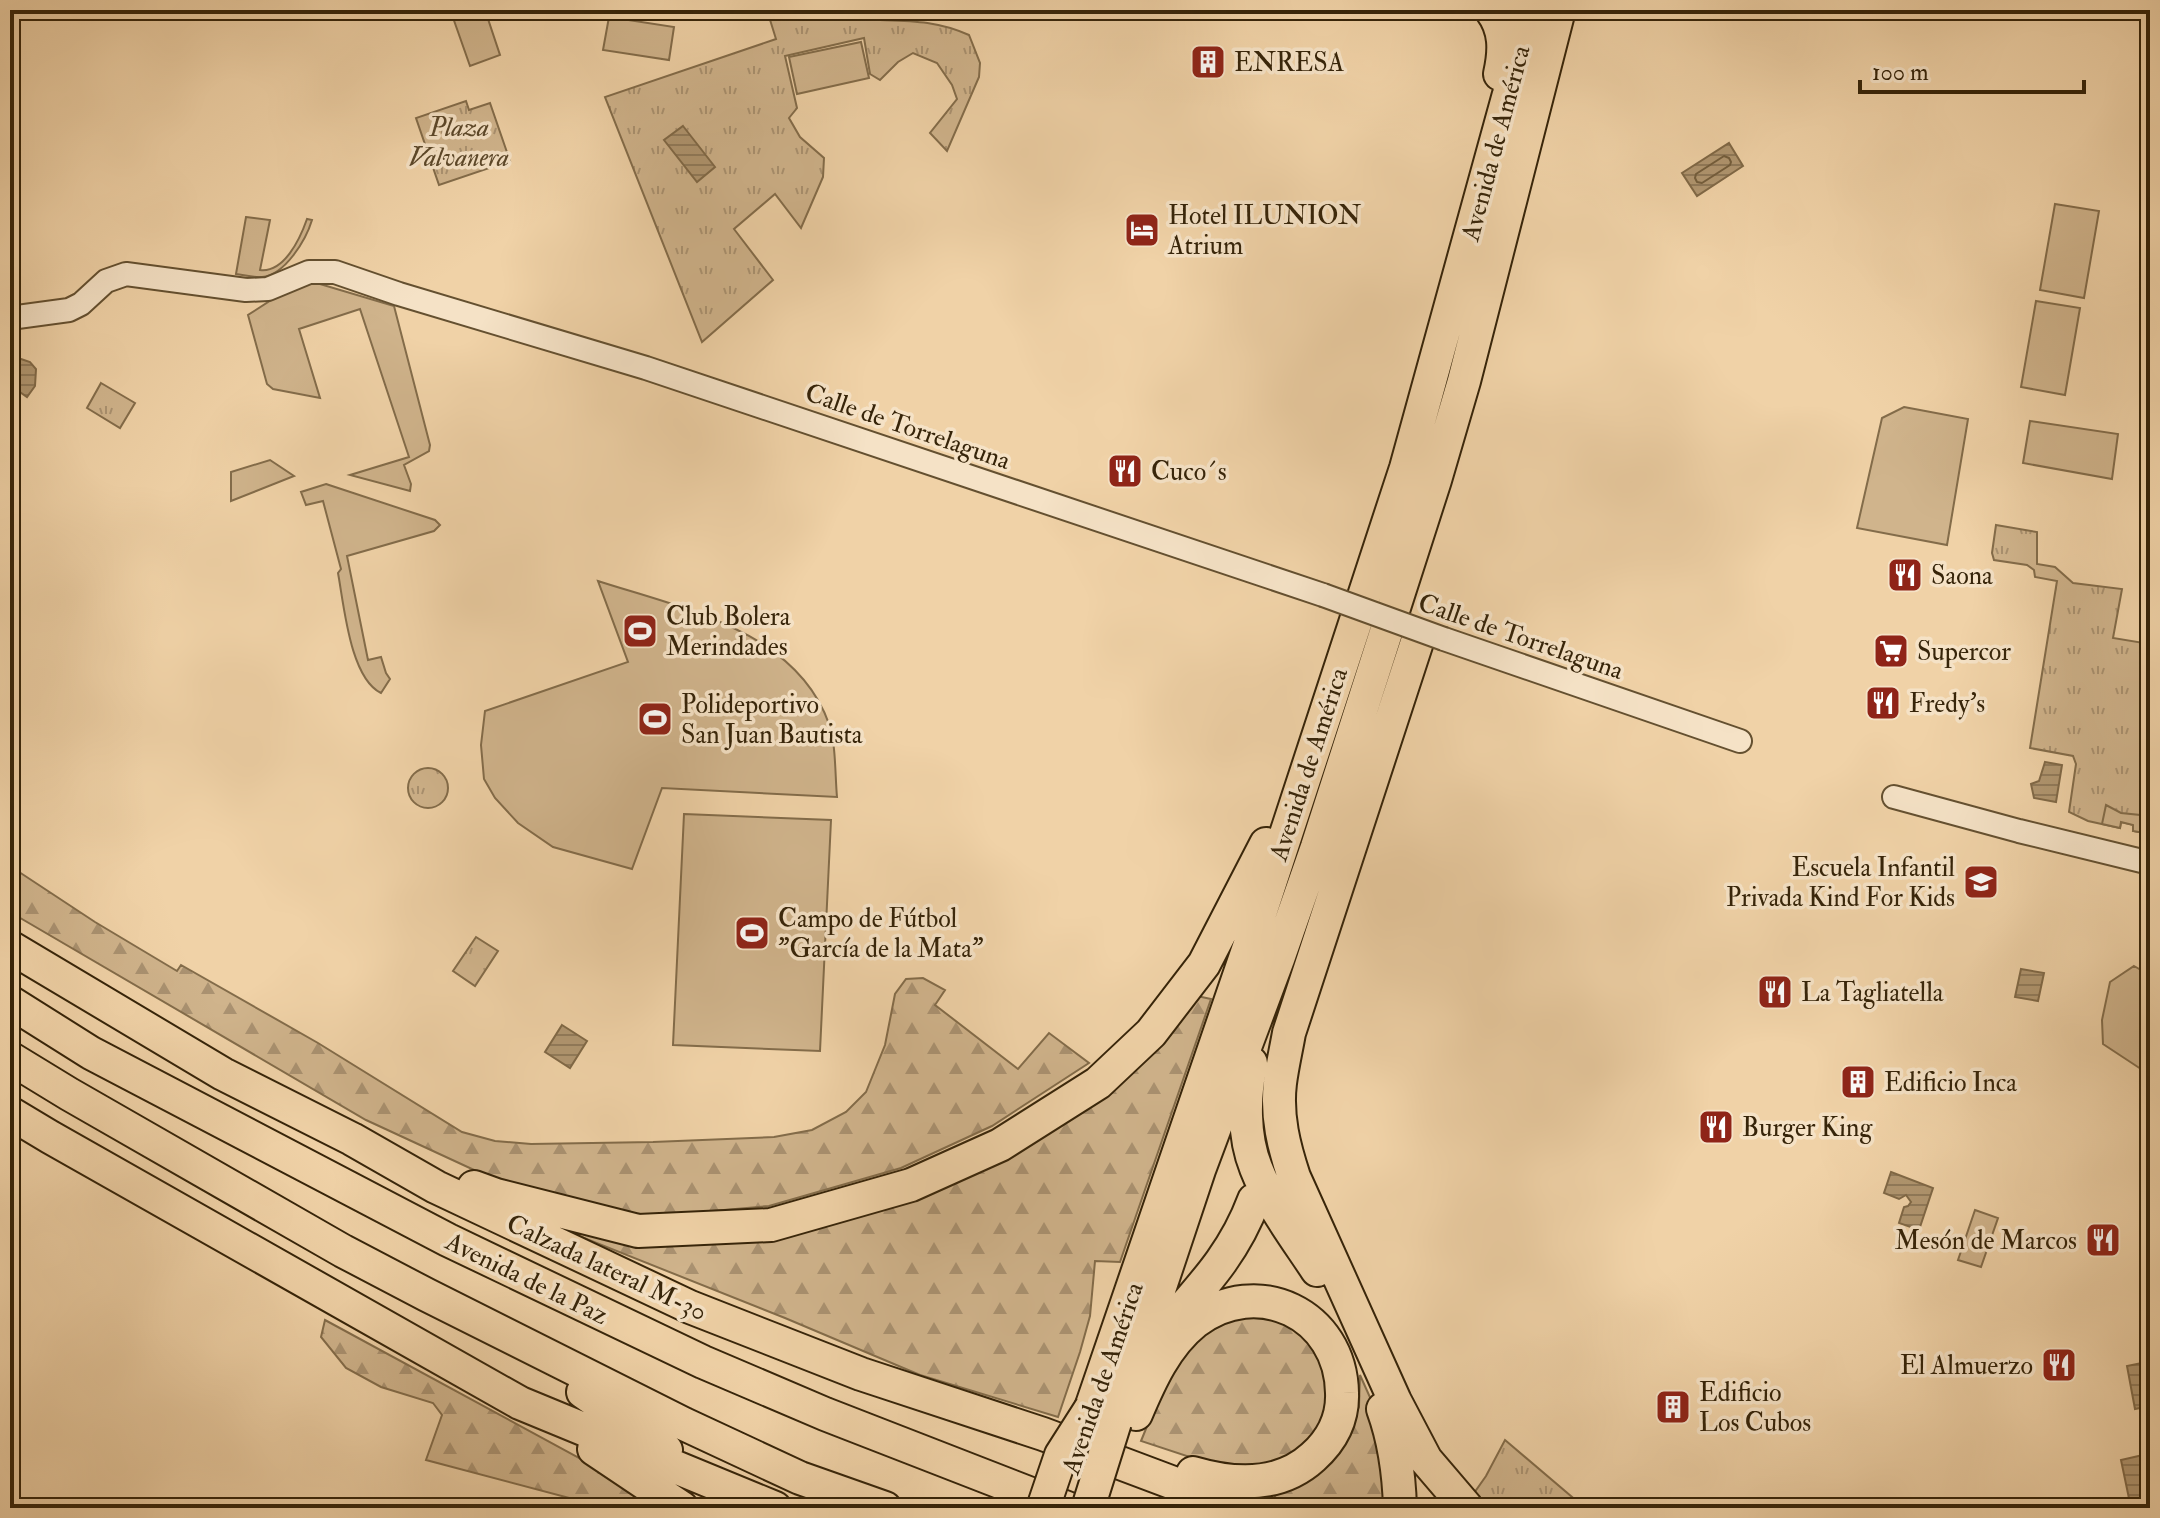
<svg xmlns="http://www.w3.org/2000/svg" width="2160" height="1518" font-family="'IM FELL Double Pica',serif">
<style>
.forest{fill:url(#forest-firs);stroke:#836c4a;stroke-width:2}
.park{fill:url(#park-tufts);stroke:#836c4a;stroke-width:2}
.garden{fill:#d0b48c;stroke:#836c4a;stroke-width:2}
.water{fill:url(#water-rules);stroke:#806947;stroke-width:2}
.lines{fill:none;stroke-linecap:round;stroke-linejoin:round}
.shore{stroke:#745e3d;stroke-width:2}
.minor-casing{stroke:#645030;stroke-width:26}
.highway-casing{stroke:#362409;stroke-width:36}
.minor{stroke:#f5e2c6;stroke-width:22}
.highway{stroke:#f0d2a7;stroke-width:32}
.minor-bridge-casing{stroke:#645030;stroke-width:26;stroke-linecap:butt}
.highway-bridge-casing{stroke:#362409;stroke-width:36;stroke-linecap:butt}
.minor-bridge{stroke:#f5e2c6;stroke-width:22}
.highway-bridge{stroke:#f0d2a7;stroke-width:32}
.labels{text-anchor:middle;stroke-width:7;stroke-linejoin:round;paint-order:stroke}
.poi-label{font-size:26px;fill:#362409;stroke:#f5e2c6;text-anchor:start}
.park-label{font-size:26px;font-style:italic;fill:#5c482a;stroke:#f5e2c6}
.street-label{font-size:26px;fill:#362409;stroke:#f5e2c6}
</style>
<defs>
<pattern id="forest-firs" width="22" height="20" patternUnits="userSpaceOnUse" patternTransform="scale(2)"><rect width="22" height="20" fill="#d0b48c"/><path d="M5 1l3.5 6h-7zM16 11l3.5 6h-7z" fill="#aa9271"/></pattern>
<pattern id="park-tufts" width="24" height="20" patternUnits="userSpaceOnUse" patternTransform="scale(2)"><rect width="24" height="20" fill="#d0b48c"/><path d="M3 7l-1-3M5 7V3M7 7l1-3M15 17l-1-3M17 17v-4M19 17l1-3" fill="none" stroke="#aa9271"/></pattern>
<pattern id="water-rules" width="6" height="5" patternUnits="userSpaceOnUse" patternTransform="scale(2)"><rect width="6" height="5" fill="#b19771"/><path d="M0 2.5h6" fill="none" stroke="#917b5b"/></pattern>
</defs>
<rect width="100%" height="100%" fill="#f0d2a7"/>
<filter id="stains"><feTurbulence type="fractalNoise" baseFrequency=".0025" numOctaves="4"/><feColorMatrix values="0 0 0 0 .2 0 0 0 0 .09 0 0 0 0 .02 0 0 0 .5 -.17"/></filter>
<radialGradient id="worn" r=".72"><stop offset=".6" stop-color="#630" stop-opacity="0"/><stop offset="1" stop-color="#630" stop-opacity=".3"/></radialGradient>
<!-- forest -->
<path class="forest" d="M10 866 95 922 177 971 181 965 318 1043 462 1132 495 1141 531 1144 653 1142 774 1137 812 1130 846 1112 866 1092 885 1045 895 994 906 979 923 978 945 990 935 1005 1018 1069 1049 1033 1089 1063 992 1126 901 1168 769 1206 643 1217 500 1182 366 1120 10 912Z
M1197 996 1211 999 1120 1262 1095 1261 1090 1316 1080 1352 1058 1417 920 1375 785 1318 579 1236 581 1229 636 1239 691 1245 773 1238 917 1197Z
M1263 1315 1286 1322 1306 1337 1324 1363 1331 1394 1319 1428 1294 1457 1266 1469 1217 1466 1141 1441 1165 1382 1182 1354 1208 1328 1240 1316Z
M325 1320 629 1485 663 1508H607L426 1460 442 1415 433 1403 381 1387 346 1368 321 1337Z
M1360 1375 1373 1404 1387 1508H1290L1277 1503 1273 1490 1344 1441 1359 1407Z"/>
<!-- park -->
<path class="park" d="M767 10H805L807 17 829 12 845 18 847 10H873L880 20C913 21 938 21 969 35L980 63 979 77 947 151 930 133 957 99 952 85 937 63 913 53 898 62 880 80 870 74 864 38 785 56 797 108 789 118 800 137 824 158 823 177 801 228 775 194 734 229 773 280 702 342 605 97 776 39Z
M466 101 469 110 490 103 510 161 439 185 416 118Z
M101 383 135 403 120 428 87 408Z
M1996 525 2037 532V564L2055 567 2073 583 2122 589 2113 638 2150 644V834L2133 831 2134 825 2121 822 2120 828 2088 821 2069 812 2076 764 2073 756 2030 748 2057 581 2035 577 2034 570 2027 565 1994 560 1992 553Z
M408 788a20 20 0 1 1 40 0a20 20 0 1 1-40 0Z
M476 937 498 951 475 986 453 971Z
M1505 1440 1585 1508H1483L1472 1496 1486 1476Z"/>
<!-- garden -->
<path class="garden" d="M458 10H485L500 55 470 66 451 12Z
M609 17 674 27 669 60 603 50Z
M861 42 869 78 797 94 789 57Z
M2055 204 2099 211 2084 298 2040 290Z
M246 217 270 220 260 270C284 273 300 239 307 219L312 220C306 240 285 275 262 277 254 278 244 275 236 274Z
M309 284H320L394 306 430 445 429 451 404 465 411 484 410 491 350 475 409 457 360 309 299 329 320 398 273 389 267 384 248 315 276 297Z
M2036 301 2080 308 2065 395 2021 387Z
M1904 407 1968 419 1947 545 1857 528 1882 418Z
M2030 421 2118 434 2112 479 2023 463Z
M270 460 294 476 231 501V472Z
M326 484 435 520 440 525 434 531 347 556 368 660 381 657 386 673 390 679 381 693C350 678 344 605 338 573L341 569 323 501 306 505 301 492Z
M598 581C681 608 796 630 829 724 836 744 835 775 837 797L662 788 632 869 553 847 518 823 495 798 484 779 481 745 485 711 628 662Z
M2106 805 2121 813 2150 816V834L2133 831V825L2121 822 2120 828 2102 824Z
M684 814 831 820 820 1051 673 1045Z
M2134 966 2148 974 2150 972V1075L2103 1044 2102 1020 2110 982Z
M1975 1210 1998 1218 1981 1267 1958 1260Z"/>
<!-- water -->
<path class="water" d="M683 126 715 167 697 182 664 140Z
M1729 143 1743 166 1697 196 1682 173Z
M21 359 30 362 36 369 35 386 27 397 10 385V363Z
M2045 762 2062 765 2056 802 2034 798 2031 784 2039 781Z
M2021 969 2044 973 2038 1001 2015 997Z
M562 1025 587 1041 570 1068 545 1052Z
M1891 1172 1933 1188 1919 1230 1899 1223 1904 1207 1908 1206 1911 1202 1906 1195 1899 1199 1884 1193Z
M2147 1362 2150 1375V1406L2135 1409 2127 1366Z
M2143 1455 2150 1488V1505L2131 1508 2121 1460Z"/>
<g class="lines">
<!-- shore -->
<path class="shore" d="M1724 156 1729 158 1731 162 1730 165 1702 183 1697 182 1695 178 1696 174Z"/>
<defs>
<path id="minor" d="M10 318 69 310 81 304 106 281 126 274 246 290 268 289 309 272H335L399 294 646 368 1323 595
M1444 639 1740 741
M1894 797 2019 831 2150 863"/>
<path id="highway" d="M1491 10C1506 30 1505 51 1500 74
M1417 642 1289 1033C1286 1050 1282 1067 1280 1083 1276 1116 1284 1147 1294 1177L1395 1401 1426 1460 1467 1508
M10 947 223 1074 352 1139 436 1187 690 1307 861 1374 1043 1434 1240 1508
M10 1002 91 1053 448 1240 703 1362 825 1414 1067 1508
M10 1058 69 1094 343 1251 427 1295 684 1424 800 1478 885 1508
M1251 1063C1244 1096 1243 1136 1256 1168 1270 1204 1296 1238 1317 1270
M10 1113 50 1137 520 1403 775 1508
M474 1187 496 1195 638 1231 771 1225 911 1185 1000 1145 1098 1083 1151 1033 1204 964 1266 844
M1165 1332 1171 1322C1206 1282 1235 1251 1254 1200
M583 1392 666 1450
M1091 1408 1250 944 1406 468 1509 94 1529 10
M1383 1409C1395 1442 1399 1473 1400 1508
M1136 1414C1150 1381 1166 1345 1195 1322 1257 1274 1341 1314 1342 1393 1343 1419 1332 1440 1313 1457 1279 1488 1234 1485 1193 1473
M1115 1422 1199 1170 1278 959 1317 847 1435 480 1464 381 1559 10
M594 1449 682 1508"/>
</defs>
<!-- minor casing -->
<use href="#minor" class="minor-casing"/>
<!-- highway casing -->
<use href="#highway" class="highway-casing"/>
<!-- minor -->
<use href="#minor" class="minor"/>
<!-- highway -->
<use href="#highway" class="highway"/>
<defs>
<path id="minor-bridge" d="M1323 595 1444 639"/>
<path id="highway-bridge" d="M1043 1508 1061 1455 1091 1408
M1088 1508 1115 1422"/>
</defs>
<!-- minor-bridge casing -->
<use href="#minor-bridge" class="minor-bridge-casing"/>
<!-- highway-bridge casing -->
<use href="#highway-bridge" class="highway-bridge-casing"/>
<!-- minor-bridge -->
<use href="#minor-bridge" class="minor-bridge"/>
<!-- highway-bridge -->
<use href="#highway-bridge" class="highway-bridge"/>
</g>
<!-- icons -->
<defs>
<symbol id="building-square" viewBox="-11 -11 22 22"><rect x="-9" y="-9" width="18" height="18" rx="4" fill="#8f2418" stroke="#f5e2c6"/><path d="M-4-6H4V6H1V3H-1V6H-4ZM-2.5-4.3h1.7v1.8h-1.7ZM.8-4.3h1.7v1.8H.8ZM-2.5-1h1.7V.8h-1.7ZM.8-1h1.7V.8H.8Z" fill="#fff"/></symbol>
<symbol id="hotel-square" viewBox="-11 -11 22 22"><rect x="-9" y="-9" width="18" height="18" rx="4" fill="#8f2418" stroke="#f5e2c6"/><path d="M-6-4.5h1.5V1H6V5H4.5V3h-9V5H-6ZM-4 0a1.8 1.8 0 1 1 3.6 0ZM.5 0V-2.5h3Q6-2.5 6 0Z" fill="#fff"/></symbol>
<symbol id="restaurant-square" viewBox="-11 -11 22 22"><rect x="-9" y="-9" width="18" height="18" rx="4" fill="#8f2418" stroke="#f5e2c6"/><path d="M-5-6h1v4h1v-4h1v4h1v-4h1v5L-1.5 .5V6h-2V.5L-5-1ZM5-6V6H3V1.5H1.5Q1.5-4 5-6Z" fill="#fff"/></symbol>
<symbol id="stadium-square" viewBox="-11 -11 22 22"><rect x="-9" y="-9" width="18" height="18" rx="4" fill="#8f2418" stroke="#f5e2c6"/><path d="M0-5a6.5 5 0 1 0 0 10a6.5 5 0 1 0 0-10ZM-3.5-1.8h7v3.6h-7Z" fill="#fff"/></symbol>
<symbol id="supermarket-square" viewBox="-11 -11 22 22"><rect x="-9" y="-9" width="18" height="18" rx="4" fill="#8f2418" stroke="#f5e2c6"/><path d="M-6-5.5h2.5l.6 2H6L4.5 2H-2.5L-4.4-4H-6ZM-1.5 3.2a1.3 1.3 0 1 0 .1 0ZM3 3.2a1.3 1.3 0 1 0 .1 0Z" fill="#fff"/></symbol>
<symbol id="school-square" viewBox="-11 -11 22 22"><rect x="-9" y="-9" width="18" height="18" rx="4" fill="#8f2418" stroke="#f5e2c6"/><path d="M0-5L7-2L0 1L-7-2ZM-4 1L0 2.5L4 1V4Q0 6-4 4Z" fill="#fff"/></symbol>
</defs>
<g fill-rule="evenodd">
<use href="#building-square" x="1188" y="42" width="40" height="40"/>
<use href="#hotel-square" x="1122" y="210" width="40" height="40"/>
<use href="#restaurant-square" x="1105" y="451" width="40" height="40"/>
<use href="#restaurant-square" x="1885" y="555" width="40" height="40"/>
<use href="#stadium-square" x="620" y="611" width="40" height="40"/>
<use href="#supermarket-square" x="1871" y="631" width="40" height="40"/>
<use href="#restaurant-square" x="1863" y="683" width="40" height="40"/>
<use href="#stadium-square" x="635" y="699" width="40" height="40"/>
<use href="#school-square" x="1961" y="862" width="40" height="40"/>
<use href="#stadium-square" x="732" y="913" width="40" height="40"/>
<use href="#restaurant-square" x="1755" y="972" width="40" height="40"/>
<use href="#building-square" x="1838" y="1062" width="40" height="40"/>
<use href="#restaurant-square" x="1696" y="1107" width="40" height="40"/>
<use href="#restaurant-square" x="2083" y="1220" width="40" height="40"/>
<use href="#restaurant-square" x="2039" y="1345" width="40" height="40"/>
<use href="#building-square" x="1653" y="1387" width="40" height="40"/>
</g>
<g class="labels">
<!-- poi labels -->
<g class="poi-label">
<text x="1234" y="71">ENRESA</text>
<text x="1168" y="224">Hotel ILUNION<tspan x="1168" dy="30">Atrium</tspan></text>
<text x="1151" y="480">Cuco´s</text>
<text x="1931" y="584">Saona</text>
<text x="666" y="625">Club Bolera<tspan x="666" dy="30">Merindades</tspan></text>
<text x="1917" y="660">Supercor</text>
<text x="1909" y="712">Fredy's</text>
<text x="681" y="713">Polideportivo<tspan x="681" dy="30">San Juan Bautista</tspan></text>
<text x="1955" y="876" text-anchor="end">Escuela Infantil<tspan x="1955" dy="30">Privada Kind For Kids</tspan></text>
<text x="778" y="927">Campo de Fútbol<tspan x="778" dy="30">"García de la Mata"</tspan></text>
<text x="1801" y="1001">La Tagliatella</text>
<text x="1884" y="1091">Edificio Inca</text>
<text x="1742" y="1136">Burger King</text>
<text x="2077" y="1249" text-anchor="end">Mesón de Marcos</text>
<text x="2033" y="1374" text-anchor="end">El Almuerzo</text>
<text x="1699" y="1401">Edificio<tspan x="1699" dy="30">Los Cubos</tspan></text>
</g>
<!-- park labels -->
<g class="park-label">
<text x="459" y="136">Plaza<tspan x="459" dy="30">Valvanera</tspan></text>
</g>
<!-- street labels -->
<g class="street-label">
<text transform="translate(1495 143) rotate(-75)" y="9">Avenida de América</text>
<text transform="translate(908 426) rotate(19)" y="9">Calle de Torrelaguna</text>
<text transform="translate(1521 636) rotate(19)" y="9">Calle de Torrelaguna</text>
<text transform="translate(1308 764) rotate(-72)" y="9">Avenida de América</text>
<text transform="translate(607 1267) rotate(25)" y="9">Calzada lateral M-30</text>
<text transform="translate(527 1278) rotate(26)" y="9">Avenida de la Paz</text>
<text transform="translate(1102 1378) rotate(-71)" y="9">Avenida de América</text>
</g>
</g>
<!-- margin -->
<rect width="2160" height="1518" fill="none" stroke="#f0d2a7" stroke-width="40"/>
<rect x="12" y="12" width="2136" height="1494" fill="none" stroke="#362409" stroke-width="4"/>
<rect x="20" y="20" width="2120" height="1478" fill="none" stroke="#362409" stroke-width="2"/>
<!-- scale -->
<path d="M1860 80v12h224v-12" fill="none" stroke="#362409" stroke-width="4"/>
<text x="1872" y="80" font-size="24" fill="#362409" stroke="#f5e2c6" stroke-width="6" paint-order="stroke">100 m</text>
<rect width="100%" height="100%" filter="url(#stains)"/>
<rect width="100%" height="100%" fill="url(#worn)"/>
</svg>
